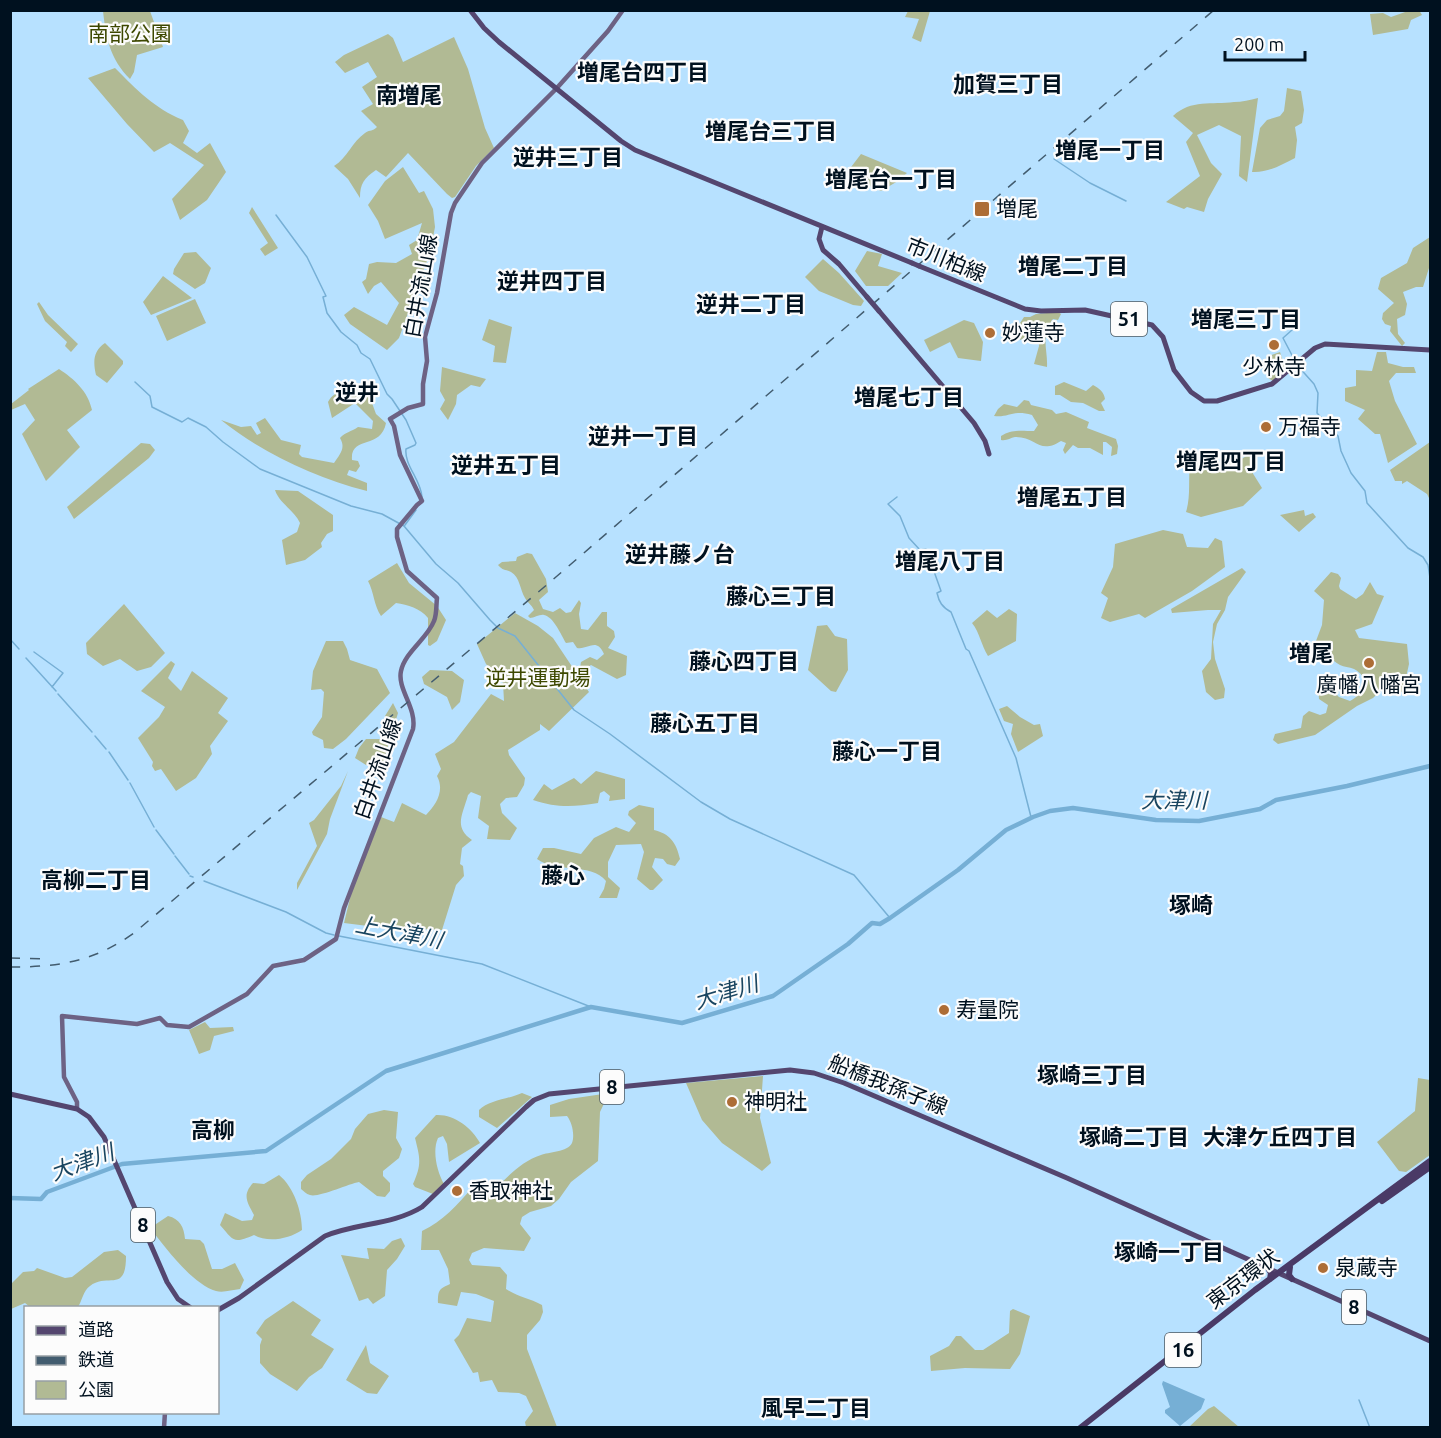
<svg xmlns="http://www.w3.org/2000/svg" width="1441" height="1438" font-family="Ubuntu,'Noto Sans JP',sans-serif">
<style>
.green{fill:#b1ba94}
.water{fill:#76afd5}
.lines{fill:none;stroke-linecap:round;stroke-linejoin:round}
.stream{stroke:#76afd5;stroke-width:1.5}
.river{stroke:#76afd5;stroke-width:4.5}
.secondary{stroke:#6d6284;stroke-width:4.5}
.primary{stroke:#54466f;stroke-width:5}
.trunk{stroke:#4a3a66;stroke-width:6}
.rail{stroke:#425c6f;stroke-width:1.5;stroke-dasharray:10 10;stroke-linecap:butt}
.primary-bridge{stroke:#54466f;stroke-width:5}
.poi-dot{fill:#ad6d36;stroke:#fcfcfc;stroke-width:2}
.labels{text-anchor:middle;stroke-width:4.5;stroke-linejoin:round;paint-order:stroke}
.shield{fill:#fcfcfc;stroke:#4c5861;stroke-width:1.5}
.shield-label{font-size:20px;font-weight:bold;fill:#00111f}
.park-label{font-size:21px;fill:#3d4800;stroke:#fcfcfc}
.poi-label{font-size:21px;fill:#00111f;stroke:#fcfcfc;text-anchor:start}
.street-label{font-size:21px;fill:#00111f;stroke:#fcfcfc}
.neighbourhood-label{font-size:22px;font-weight:bold;fill:#00111f;stroke:#fcfcfc}
.water-label{font-size:22px;font-style:italic;fill:#194560;stroke:#fcfcfc}
</style>
<rect width="100%" height="100%" fill="#b7e1ff"/>
<!-- green -->
<path class="green" d="M1419 10 1422 15 1411 20 1408 29 1373 35 1370 14 1383 13 1391 17 1408 11Z
M103 11H150L163 47 137 55 134 72 130 79C110 59 106 38 103 11Z
M908 11H930L921 42 912 38 919 19 905 17Z
M388 34 393 38 403 62 454 37 468 69 485 128 494 148 476 166 455 197 452 198 447 194 408 153 386 177 376 170C364 178 360 184 360 198L348 179 334 166C347 158 352 142 365 133 371 129 372 132 377 127L361 111 373 104 362 87 377 77 368 62 345 73 335 62 344 55Z
M115 68C137 90 154 108 183 120L189 131 183 143 197 153 210 143 226 172 207 200 180 220 172 199 204 165 170 143 154 152 127 124 88 78Z
M1287 88 1301 91 1304 110 1302 123 1295 127 1297 140 1295 158C1281 165 1268 173 1252 172L1260 128 1267 120 1280 116 1284 111Z
M1258 98 1247 182 1239 176 1241 136 1219 125 1197 135 1211 163 1222 174 1208 199 1204 212 1187 207 1184 209 1166 202 1200 176 1186 142 1193 133 1173 116C1191 99 1212 105 1234 102 1242 102 1250 100 1258 98Z
M861 154 907 173 898 181 881 191 845 175Z
M403 167 419 193 424 191 433 209 435 227 430 253 399 338 387 350 350 324 344 315 354 307 387 325 399 303 381 282 374 286 368 294 362 282 366 279 369 264 377 262 396 263 412 254 409 245 417 240 422 223 385 239 378 221 368 205 385 181Z
M252 207 278 248 265 256 260 249 268 243 249 213Z
M1430 237V268H1429L1423 287H1416L1403 292 1407 304 1405 315 1397 319 1398 334 1405 343 1402 346 1390 331 1391 326 1385 324 1382 319 1383 313 1394 303 1378 289 1381 278 1407 263 1413 248Z
M867 251 882 254 878 266 902 273 888 286H866L855 271Z
M196 252 211 268 205 283 195 289 173 274 174 269 184 253Z
M823 259 839 273 864 301 861 306 853 305 819 291 805 277Z
M163 276 192 298 151 315 143 302Z
M195 299 206 323 167 341 156 316Z
M39 302 48 315 78 344 71 352 65 346 67 342 45 321 37 304Z
M1058 312 1061 314 1058 320 1053 319C1040 336 1048 350 1047 367L1034 364 1039 346 1038 334 1034 332 1030 336 1020 340 1018 326 1024 317H1030L1036 314Z
M489 319 512 327 506 363 493 362 495 346 482 340Z
M964 320 974 323 983 342 981 361 958 358 950 342 930 352 924 340Z
M105 343 123 361V364L107 383 96 375C93 362 93 351 105 343Z
M1280 352 1286 370 1273 381 1268 378 1266 369V357Z
M1377 352H1386L1388 363 1403 367H1414L1416 373H1396L1389 381 1395 401 1417 444 1388 463 1380 434H1375L1358 419 1365 410 1345 401V388L1356 386V370L1372 371Z
M442 367 486 379 480 387 471 385 457 395 456 404 448 420 440 409 445 400 440 391Z
M59 369C74 379 88 391 92 410L67 430 80 447 46 481 22 434 35 420 25 404 11 410V404L29 390 28 389Z
M1064 382 1086 391 1093 385C1099 388 1104 392 1105 399L1101 403 1105 411H1099L1083 403 1071 402 1060 395H1055V386Z
M365 384 376 414 386 423C381 450 350 435 352 460L358 461 360 466 356 472 349 470 347 475 367 483V491C314 477 264 454 221 420L241 427 251 426 257 435 261 433 256 423 265 418 281 440 301 445 299 454 302 457 334 463C340 454 346 448 340 438 345 432 351 432 358 427L372 429 373 421 355 403 332 418 328 402C335 389 352 387 365 384Z
M1024 400 1029 401 1031 405 1052 410 1056 414 1066 412 1089 422 1087 428 1116 439 1118 446 1117 454 1111 456 1112 447 1106 442H1103V455L1090 448H1078L1073 445 1065 454 1063 450 1066 443 1061 441C1039 455 1037 437 1015 437 1010 438 1007 441 1001 440V436C1013 429 1021 431 1034 431L1038 425 1032 415C1013 409 1009 418 994 416L998 409 1004 404 1017 407Z
M1430 442V500L1427 494 1407 481 1402 484V481H1395L1390 470Z
M141 443 150 444 155 450 149 458 74 519 67 507Z
M1250 454 1252 472 1262 488 1243 506 1201 517 1186 512C1191 496 1188 480 1190 464L1238 461Z
M275 490 298 491 333 515V531L327 534 321 543 322 547 305 560 286 565 282 540 297 532 300 523C294 510 279 503 275 490Z
M1304 510 1305 516 1313 513 1316 517 1299 532 1280 515Z
M1163 530 1183 534 1187 547 1208 548 1215 538 1222 541 1225 567 1192 591 1145 618 1139 614 1110 622 1101 618 1108 598 1101 593 1113 567 1115 544Z
M527 553 532 554 546 579 548 592 539 600 543 609 553 612 560 608 566 613 571 612 579 600 581 603 579 614 581 629 588 630 602 612H607V626L614 631 615 637 608 648 627 656 626 675 617 679 591 665 585 669 580 668 581 662 590 657 597 660 604 654C596 637 589 650 577 648L573 642 566 643C561 635 554 617 544 615 540 614 534 618 530 618L528 616 534 610C531 604 528 603 525 598 520 590 520 577 511 572 505 569 503 571 498 565L502 562 516 561 517 557Z
M397 563 409 583 437 606 446 620 437 641 430 646 428 645V618C420 608 408 605 396 603L381 616C374 606 374 592 368 581Z
M1242 568 1246 572 1228 597 1225 610 1217 624 1213 642 1215 659 1225 689 1224 698 1215 700 1206 692 1202 671 1211 659 1213 624 1221 610H1208L1172 613 1171 609Z
M1331 572 1338 574 1341 578 1339 586 1340 589 1356 599 1363 594 1370 582 1377 594 1384 596 1372 624 1355 630 1359 638 1407 644 1409 664 1405 682 1407 693 1383 688 1373 698 1357 706 1315 735 1278 744 1273 740 1275 734 1301 728 1303 716 1309 711 1320 715 1326 713 1328 705 1319 699 1318 687 1332 690 1339 697 1350 701C1364 693 1372 679 1354 669 1349 667 1344 667 1340 665 1331 661 1323 648 1316 641L1322 625 1324 600 1314 591Z
M124 604 165 653 151 667 137 671 120 659 103 666 87 654 86 643Z
M1009 609 1017 614 1016 641 988 656C981 645 980 633 972 623L987 610 997 618Z
M515 613 538 626 553 638 589 692 549 731 540 724V730L508 750 509 755 525 778 524 785 517 797 506 798 500 804 502 813 517 828 510 840 487 839 489 826 478 818 481 796 471 792 468 795C463 814 453 827 472 840L462 848 460 864 463 866 464 876 456 885 442 930 376 927 344 923 352 890 381 817 394 822 402 803 426 815C436 805 445 791 437 776L441 769 435 754 454 742 491 694 504 701 503 683 486 664 477 644Z
M827 625 835 636 847 639 848 670 836 692 831 691 808 670 817 626Z
M326 641H343L347 649 350 660 377 669 390 693 346 739 333 749 324 748 323 740 313 735 312 732 322 717 324 692 321 689 311 690 313 671Z
M171 661 175 664 168 678 181 691 192 671 228 698 218 713 228 721 210 746 212 754 196 778 176 791 161 769 155 771 152 766 153 762 138 738 159 717 165 707 141 691Z
M430 670 452 671 464 680 460 702 452 710 447 697 424 684 422 677Z
M393 703 398 713 382 766 379 768 366 765 355 758 359 748 366 739H381L389 726 385 716Z
M1007 706 1020 717 1034 725 1040 724 1043 736 1018 752 1011 734 1013 724 1004 721 999 709Z
M348 771 330 819 327 834 297 890V883L317 846 309 823 314 820 341 786Z
M596 771 625 779V799L609 801 610 796 604 791 600 793 598 803C573 807 557 808 533 800L544 784 552 790 574 778 581 784Z
M639 805 654 808V830C670 834 676 842 680 859L675 866 667 864 663 859 655 858 652 867 663 880 653 890H650L637 879 644 852 641 844 616 845 608 862V877L620 888 617 898H599L604 889 606 881C591 862 558 874 537 859L543 848H554L581 854 594 838 616 827 629 832 636 823 628 815 629 811Z
M205 1022 210 1028 233 1027 234 1031 214 1036 210 1050 199 1054 189 1030Z
M763 1076 760 1118 771 1163 762 1171 722 1143 702 1120 686 1083Z
M1418 1078 1430 1080V1155L1406 1172 1399 1171 1377 1142 1415 1111Z
M522 1093 532 1097 497 1128 479 1117V1110C489 1100 509 1099 522 1093Z
M603 1094 608 1095 600 1112 598 1161 571 1182 559 1199 551 1206 530 1212 522 1217 520 1224 531 1238 524 1251 484 1248 472 1253 469 1260 472 1265 500 1267 507 1275 506 1289C518 1297 529 1298 542 1305L543 1312 540 1320 527 1335V1349L557 1427H526L525 1422 533 1411 526 1396 519 1393 498 1392 492 1380 480 1382 478 1372 473 1373 454 1340 459 1335 467 1318 491 1322 494 1301 476 1294 461 1292 457 1306 438 1303C438 1290 439 1289 450 1284L448 1269 439 1250H421L422 1231C443 1221 457 1205 472 1188L488 1196C505 1180 519 1162 541 1155 548 1152 568 1152 572 1143 575 1135 572 1122 567 1116L550 1117V1105L569 1099Z
M384 1110 398 1112 396 1138 402 1149 399 1158 383 1171V1176L390 1183V1191L385 1197 377 1196 359 1182C348 1184 318 1198 310 1195 306 1194 304 1191 301 1189V1182L307 1175 331 1159 351 1139 355 1129 368 1114Z
M436 1115C454 1114 472 1128 480 1143L449 1162 447 1144 443 1136 438 1138C432 1151 437 1172 444 1184L433 1194 415 1187 413 1184C422 1164 420 1158 415 1138Z
M279 1175C294 1187 302 1212 302 1230 289 1239 268 1243 254 1235 233 1244 234 1241 220 1225L225 1213 242 1221 252 1220 254 1215C247 1202 242 1195 253 1183L264 1184Z
M168 1216C180 1219 184 1227 185 1239L200 1240 204 1244 212 1269H222L235 1263 244 1280 240 1289C232 1290 223 1293 216 1291 192 1284 165 1247 150 1228Z
M401 1238 405 1246 397 1259 387 1270 385 1296 373 1304 368 1298 359 1301 341 1255 369 1259 367 1248 384 1249 392 1241Z
M118 1250 126 1256C126 1294 108 1272 90 1286 83 1291 82 1301 78 1307H30L25 1303 11 1309V1284L23 1272 34 1271 37 1268 65 1278 72 1277 104 1252Z
M293 1301 321 1320 311 1335 334 1349 322 1368 309 1377 297 1391 270 1374 260 1363V1345L262 1339 256 1333 265 1320Z
M1013 1309 1030 1316 1020 1354 1010 1369 965 1368 931 1371 930 1356 949 1346 956 1336H961L975 1350H983L1009 1333 1010 1311Z
M366 1345 370 1363 389 1376 377 1394 367 1393 346 1380Z
M1214 1406 1239 1427H1189L1208 1409Z"/>
<!-- water -->
<path class="water" d="M1163 1381 1205 1399 1201 1409 1180 1426 1165 1413V1410L1170 1407 1162 1384Z"/>
<g class="lines">
<!-- stream -->
<path class="stream" d="M1054 159 1090 183 1126 201
M276 215 307 257 326 296 323 297 327 313 341 332 357 345 361 353 370 359 387 394 392 399 406 420 416 443 415 445 406 449C404 465 421 480 422 497
M1292 324V330L1283 338 1295 361
M1297 365 1314 384 1318 393 1317 413 1338 436 1341 451 1351 473 1365 491 1367 503 1408 548 1423 557 1428 565 1430 578
M135 382 150 396 152 407 182 422 188 418 206 427 223 442 260 469 351 506 382 514 404 526 436 564 458 583 490 620 498 628 515 636 574 710 610 734 701 802 730 819 854 875 890 918
M897 497 888 504 900 516 909 538 920 550 926 549 941 591 937 593C939 602 942 607 951 612L966 649 969 651 1016 758 1031 817
M405 525 416 510
M10 639 19 649
M34 652 63 673 52 687
M26 658 56 691
M58 694 92 732
M95 736 106 749
M109 752 128 780
M130 783 154 827
M156 830 174 854
M175 856 189 874
M190 876 193 877
M204 881 286 912 326 933 334 935
M339 936 482 964 591 1007
M1359 1400 1370 1428"/>
<!-- river -->
<path class="river" d="M10 1198 41 1199 47 1192 122 1164 266 1151 386 1071 591 1007 682 1023 773 996 848 944 872 923 880 924 890 918 958 870 1006 830 1033 817 1050 811 1073 808 1156 820 1199 821 1260 809 1276 800 1347 786 1430 766"/>
<!-- secondary -->
<path class="secondary" d="M77 1109V1102L64 1077 62 1016 137 1024 160 1018 167 1025 189 1027 247 994 273 966 304 960 336 939 344 908 413 729C417 708 397 689 401 671 405 652 427 639 434 621 437 614 436 606 437 598L407 571 397 537V529L417 505 422 501 400 455 394 426 390 419 408 408 423 404V384L427 361 425 337 437 293 451 213 455 203 482 163 556 89 608 31 623 10
M164 1428 165 1412"/>
<!-- primary -->
<path class="primary" d="M470 10 484 28 499 42 621 141 635 150 912 263
M822 227 819 239 823 250 839 264 867 297
M919 266 1025 309 1041 311 1085 310 1152 325 1163 337 1174 370 1191 392 1204 401H1217L1272 384 1315 348 1325 344 1430 350
M879 311 974 423 985 441 989 454
M10 1094 77 1109 89 1117 104 1137 167 1282 178 1299 191 1308
M218 1310 239 1298 325 1236C356 1223 393 1225 422 1207L526 1107 534 1100 549 1094 790 1070 814 1073 844 1083 1067 1178 1430 1341"/>
<!-- trunk -->
<path class="trunk" d="M1382 1201 1430 1167
M1290 1267 1289 1275 1292 1279
M1268 1268 1271 1273 1270 1279
M1080 1428 1255 1290 1430 1161"/>
<!-- rail -->
<path class="rail" d="M10 958 49 959
M10 967C59 967 93 962 134 933L549 583 1214 10"/>
<!-- primary-bridge -->
<path class="primary-bridge" d="M912 263 919 266
M867 297 879 311"/>
</g>
<!-- markers -->
<g class="poi-dot">
<rect x="974" y="201" width="16" height="16" rx="3"/>
<circle cx="990" cy="333" r="6"/>
<circle cx="1274" cy="345" r="6"/>
<circle cx="1266" cy="427" r="6"/>
<circle cx="1369" cy="663" r="6"/>
<circle cx="944" cy="1010" r="6"/>
<circle cx="732" cy="1102" r="6"/>
<circle cx="457" cy="1191" r="6"/>
<circle cx="1323" cy="1268" r="6"/>
</g>
<g class="labels">
<!-- shield labels -->
<g class="shield">
<rect x="1111" y="302" width="36" height="34" rx="4.5"/>
<rect x="600" y="1070" width="24" height="34" rx="4.5"/>
<rect x="131" y="1208" width="24" height="34" rx="4.5"/>
<rect x="1342" y="1290" width="24" height="34" rx="4.5"/>
<rect x="1165" y="1333" width="36" height="34" rx="4.5"/>
</g>
<g class="shield-label">
<text x="1129" y="326">51</text>
<text x="612" y="1094">8</text>
<text x="143" y="1232">8</text>
<text x="1354" y="1314">8</text>
<text x="1183" y="1357">16</text>
</g>
<!-- park labels -->
<g class="park-label">
<text x="130" y="41">南部公園</text>
<text x="538" y="685">逆井運動場</text>
</g>
<!-- poi labels -->
<g class="poi-label">
<text x="996" y="216">増尾</text>
<text x="1002" y="340">妙蓮寺</text>
<text x="1274" y="374" text-anchor="middle">少林寺</text>
<text x="1278" y="434">万福寺</text>
<text x="1369" y="692" text-anchor="middle">廣幡八幡宮</text>
<text x="956" y="1017">寿量院</text>
<text x="744" y="1109">神明社</text>
<text x="469" y="1198">香取神社</text>
<text x="1335" y="1275">泉蔵寺</text>
</g>
<!-- street labels -->
<g class="street-label">
<text transform="translate(946 260) rotate(22)" y="7">市川柏線</text>
<text transform="translate(421 286) rotate(-80)" y="7">白井流山線</text>
<text transform="translate(378 769) rotate(-71)" y="7">白井流山線</text>
<text transform="translate(888 1085) rotate(22)" y="7">船橋我孫子線</text>
<text transform="translate(1243 1279) rotate(-37)" y="7">東京環状</text>
</g>
<!-- neighbourhood labels -->
<g class="neighbourhood-label">
<text x="643" y="80">増尾台四丁目</text>
<text x="1008" y="92">加賀三丁目</text>
<text x="409" y="103">南増尾</text>
<text x="771" y="139">増尾台三丁目</text>
<text x="1110" y="158">増尾一丁目</text>
<text x="568" y="165">逆井三丁目</text>
<text x="891" y="187">増尾台一丁目</text>
<text x="1073" y="274">増尾二丁目</text>
<text x="552" y="289">逆井四丁目</text>
<text x="751" y="312">逆井二丁目</text>
<text x="1246" y="327">増尾三丁目</text>
<text x="357" y="400">逆井</text>
<text x="909" y="405">増尾七丁目</text>
<text x="643" y="444">逆井一丁目</text>
<text x="1231" y="469">増尾四丁目</text>
<text x="506" y="473">逆井五丁目</text>
<text x="1072" y="505">増尾五丁目</text>
<text x="680" y="562">逆井藤ノ台</text>
<text x="950" y="569">増尾八丁目</text>
<text x="781" y="604">藤心三丁目</text>
<text x="1311" y="661">増尾</text>
<text x="744" y="669">藤心四丁目</text>
<text x="705" y="731">藤心五丁目</text>
<text x="887" y="759">藤心一丁目</text>
<text x="563" y="883">藤心</text>
<text x="96" y="888">高柳二丁目</text>
<text x="1191" y="913">塚崎</text>
<text x="1092" y="1083">塚崎三丁目</text>
<text x="213" y="1138">高柳</text>
<text x="1134" y="1145">塚崎二丁目</text>
<text x="1280" y="1145">大津ケ丘四丁目</text>
<text x="1169" y="1260">塚崎一丁目</text>
<text x="816" y="1416">風早二丁目</text>
</g>
<!-- water labels -->
<g class="water-label">
<text x="1174" y="808">大津川</text>
<text transform="translate(399 932) rotate(11)" y="8">上大津川</text>
<text transform="translate(726 992) rotate(-17)" y="8">大津川</text>
<text transform="translate(82 1162) rotate(-20)" y="8">大津川</text>
</g>
</g>
<!-- border -->
<rect width="1441" height="1438" fill="none" stroke="#00111f" stroke-width="24"/>
<!-- legend -->
<rect x="24" y="1306" width="195" height="108" fill="#fcfcfc" stroke="#979ea4" stroke-width="1.5"/>
<rect x="36" y="1326" width="30" height="9" fill="#54466f" stroke="#979ea4" stroke-width="1.5"/>
<text x="78" y="1336" font-size="18" fill="#00111f">道路</text>
<rect x="36" y="1356" width="30" height="9" fill="#425c6f" stroke="#979ea4" stroke-width="1.5"/>
<text x="78" y="1366" font-size="18" fill="#00111f">鉄道</text>
<rect x="36" y="1381" width="30" height="18" fill="#b1ba94" stroke="#979ea4" stroke-width="1.5"/>
<text x="78" y="1396" font-size="18" fill="#00111f">公園</text>
<!-- scale -->
<path d="M1225 51v9h80v-9" fill="none" stroke="#00111f" stroke-width="3"/>
<text x="1234" y="51" font-size="18" fill="#00111f" stroke="#fcfcfc" stroke-width="4.5" paint-order="stroke">200 m</text>
</svg>
